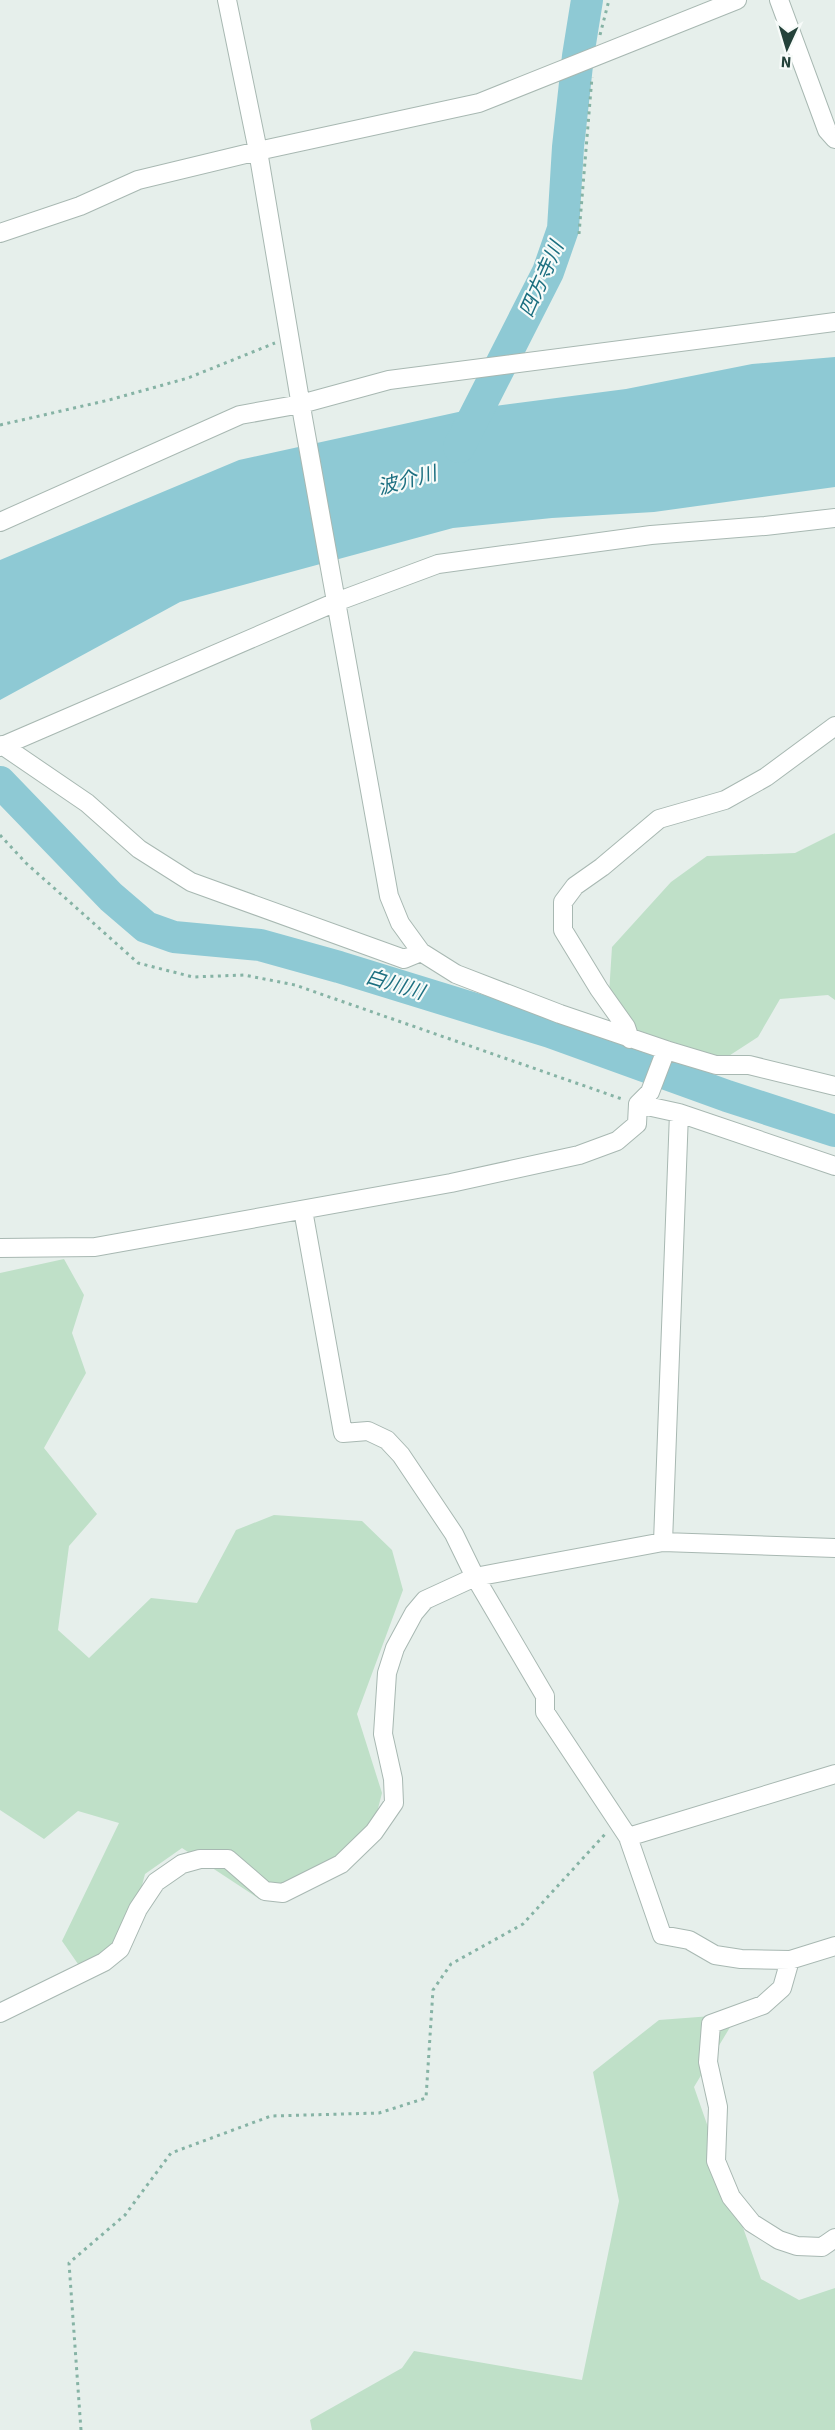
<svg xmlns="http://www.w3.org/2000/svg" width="835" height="2430" font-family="'Source Sans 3','Noto Sans JP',sans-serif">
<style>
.green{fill:#bfe0c8}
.water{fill:#8ec9d4}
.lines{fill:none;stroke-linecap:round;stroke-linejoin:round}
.river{stroke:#8ec9d4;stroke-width:32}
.street-casing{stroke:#a8b8b2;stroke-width:20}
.path{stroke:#86b3a5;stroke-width:3;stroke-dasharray:3 4.5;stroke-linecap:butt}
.street{stroke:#fff;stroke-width:18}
.labels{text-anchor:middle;stroke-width:4.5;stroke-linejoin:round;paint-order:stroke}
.water-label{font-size:20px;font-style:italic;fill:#1c6f80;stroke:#f7fbf9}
</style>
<rect width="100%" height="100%" fill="#e6efeb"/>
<!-- green -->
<path class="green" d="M835 833V1000L828 995 780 999 758 1037 721 1061 671 1047 635 1029 609 994 612 947 671 882 707 856 795 853Z
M64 1259 84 1295 72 1333 86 1373 44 1448 97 1514 69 1546 58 1630 89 1658 151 1598 197 1603 236 1530 274 1515 362 1521 392 1550 403 1590 357 1714 382 1793 372 1832 306 1889 261 1900 182 1848 145 1874 124 1954 87 1977 62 1941 119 1823 78 1811 44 1839 0 1810V1273Z
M738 2014 694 2087 761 2279 799 2300 835 2288V2430H312L310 2420 402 2368 414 2351 582 2380 619 2201 593 2072 659 2020Z"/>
<!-- water -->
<path class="water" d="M835 357V487L654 512 552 518 453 528 180 602 0 700V560L239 460 472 409 626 389 752 364Z"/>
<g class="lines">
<!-- river -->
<path class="river" d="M459 447 548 272 563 229 568 147 578 56 587 0
M0 782 111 897 146 927 174 937 260 945 339 967 550 1032 727 1096 835 1131"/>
<defs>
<path id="street" d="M227 0 258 151 303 418 389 896 400 923 421 952 456 974 560 1014 666 1050 716 1065H749L835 1086
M779 0 827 130 835 139
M0 233 80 206 138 180 258 151 479 103 737 0
M0 522 240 415 301 404 389 380 835 322
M2 745 87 803 139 849 191 882 404 959 421 952
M0 747 336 602 438 564 651 535 765 526 835 518
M630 1039 626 1027 599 989 563 930V902L575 886 602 867 659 819 725 800 766 777 835 726
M638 1104 679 1113 835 1166
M303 1210 343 1433 368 1431 387 1440 401 1455 454 1534 475 1577 545 1696V1712L628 1837 662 1935 689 1940 715 1955 741 1959 790 1960 782 1988 763 2005 711 2024 708 2062 718 2107 716 2161 731 2197 752 2223 779 2240 797 2246 822 2247 835 2238
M0 1248 95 1247 451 1183 579 1155 617 1141 637 1124 638 1104 650 1092 666 1050
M663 1542 679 1113
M628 1837 835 1774
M790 1960 835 1946
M0 2013 104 1962 120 1949 138 1909 156 1882 182 1864 200 1859H228L265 1891 283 1893 341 1864 374 1832 394 1803 393 1779 383 1734 387 1673 395 1648 414 1613 425 1600 475 1577 663 1542 835 1548"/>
</defs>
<!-- street casing -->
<use href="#street" class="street-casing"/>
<!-- path -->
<path class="path" d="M600 35 609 0
M579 234 592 77
M0 425 109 400 188 378 275 343
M0 835 26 863 138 963 193 977 244 975 295 985 622 1099
M81 2430 69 2263 125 2215 171 2153 271 2116 379 2113 426 2098 433 1990 451 1964 523 1924 606 1833"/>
<!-- street -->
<use href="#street" class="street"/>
</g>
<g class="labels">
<!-- water labels -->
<g class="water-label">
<text transform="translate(541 279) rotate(-66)" y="7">四方寺川</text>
<text transform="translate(407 480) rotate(-15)" y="7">波介川</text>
<text transform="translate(395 984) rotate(17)" y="7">白川川</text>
</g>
</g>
<!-- north arrow -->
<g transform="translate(787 48) rotate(184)" stroke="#f7fbf9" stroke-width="4.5" paint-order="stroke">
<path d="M0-4.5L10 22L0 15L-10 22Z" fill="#24423a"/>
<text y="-9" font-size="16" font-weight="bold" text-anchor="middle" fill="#24423a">N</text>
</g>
</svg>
